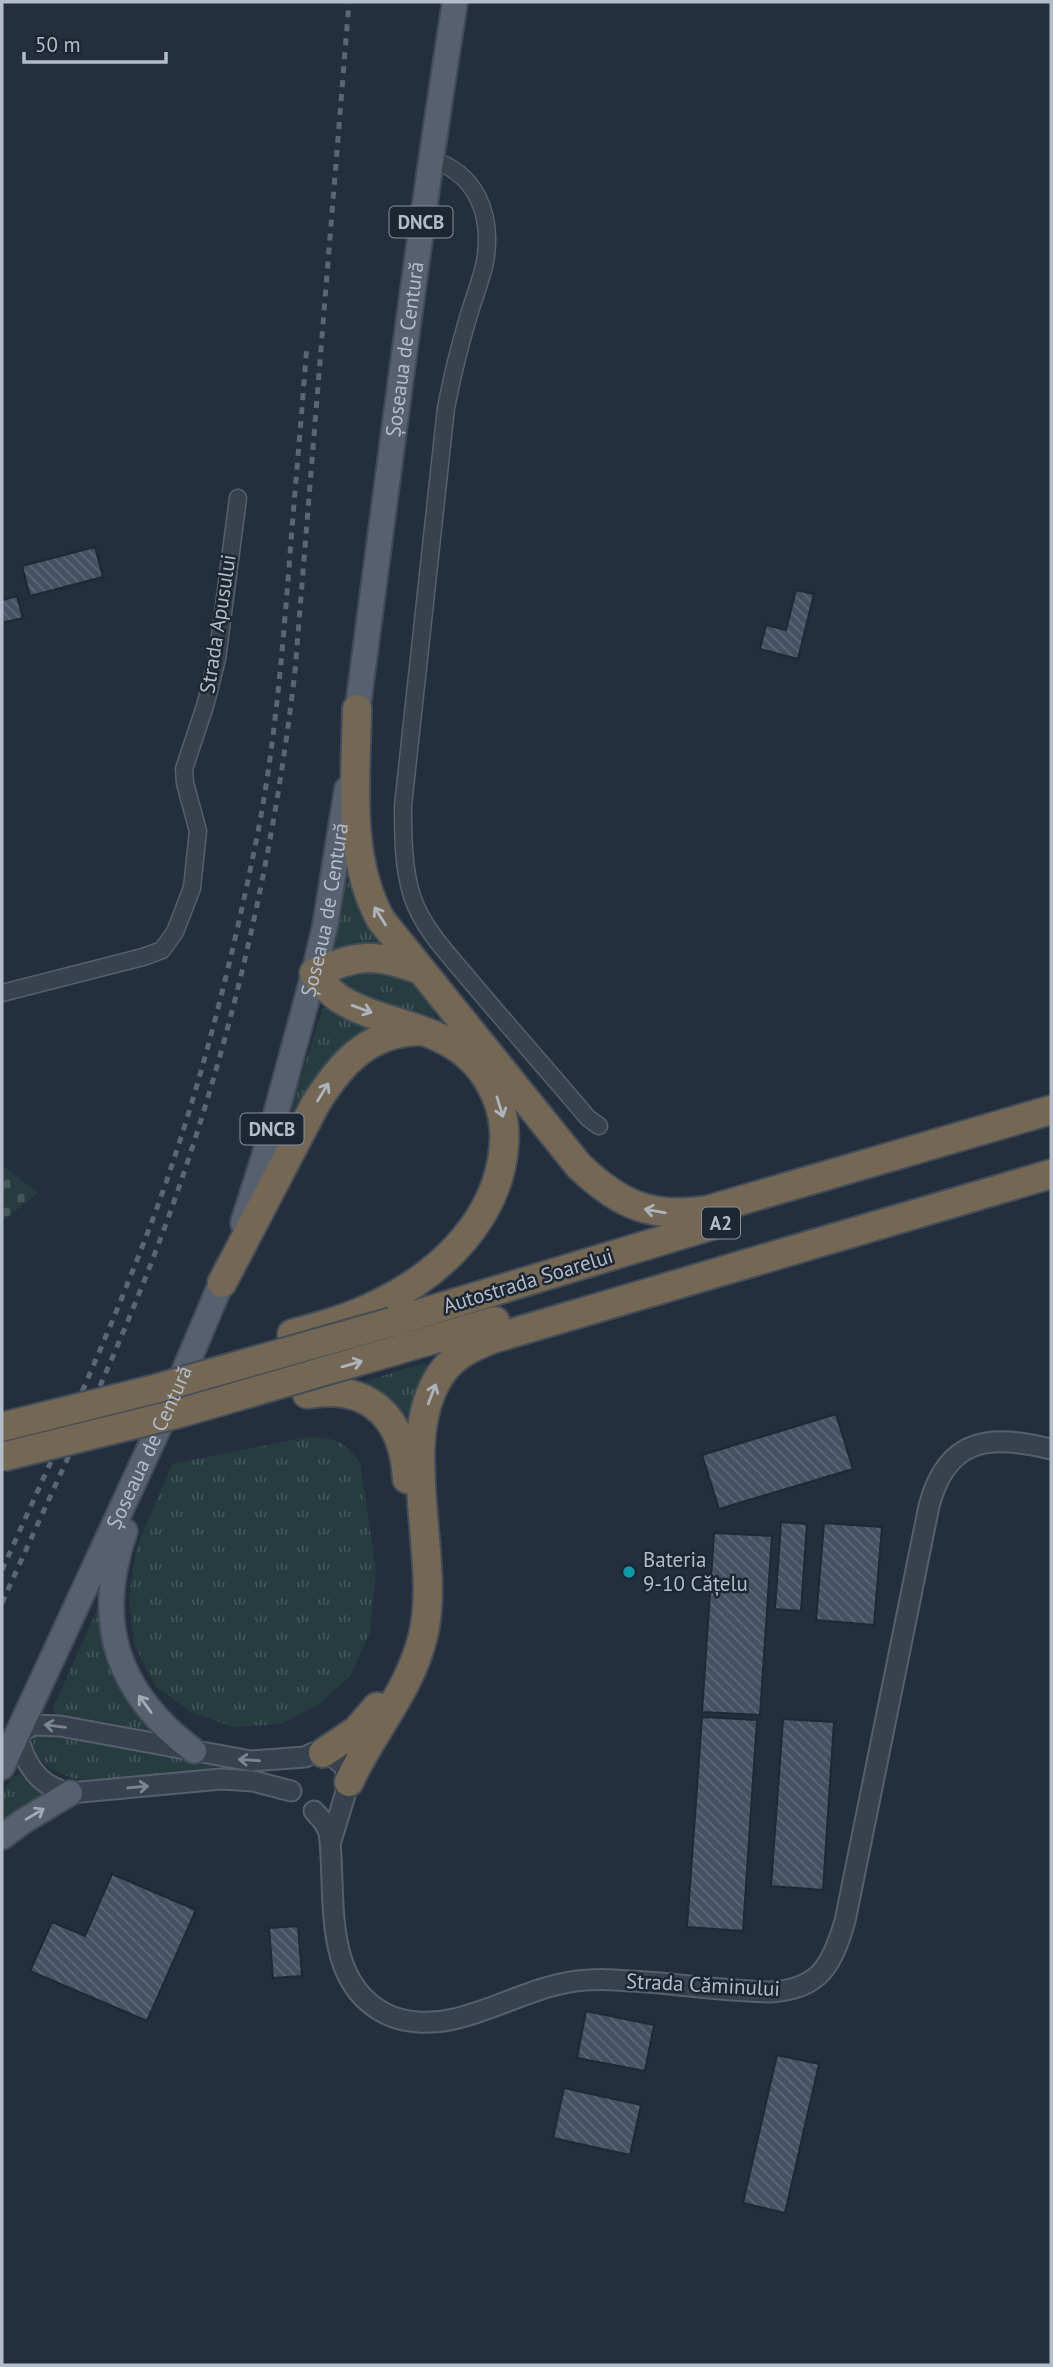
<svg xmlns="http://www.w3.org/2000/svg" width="1053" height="2367" font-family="'PT Sans',sans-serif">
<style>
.grass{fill:url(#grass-tufts)}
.cemetery{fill:url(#cemetery-stones)}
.building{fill:url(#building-back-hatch);stroke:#1f2835;stroke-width:2}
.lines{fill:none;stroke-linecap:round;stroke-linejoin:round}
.minor-casing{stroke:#565f6c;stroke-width:19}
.tertiary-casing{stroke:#565f6c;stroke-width:23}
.primary-casing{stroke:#414a57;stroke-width:28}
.motorway-casing{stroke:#434c59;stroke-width:32}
.minor{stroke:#38414e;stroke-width:16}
.tertiary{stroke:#38414e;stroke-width:19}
.primary{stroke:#56606e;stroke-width:24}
.motorway{stroke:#746855;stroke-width:28}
.rail{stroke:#5a6575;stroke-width:5;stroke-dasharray:7 7;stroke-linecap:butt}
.motorway-bridge-casing{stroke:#434c59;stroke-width:32;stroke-linecap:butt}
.motorway-bridge{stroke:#746855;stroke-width:28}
.oneway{stroke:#aeb4bd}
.oneway2{stroke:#a1aab7}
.oneway3{stroke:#7c8592}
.culture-dot{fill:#0f9aa8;stroke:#1d2633;stroke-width:2.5}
.labels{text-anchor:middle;stroke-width:5;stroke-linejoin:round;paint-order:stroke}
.shield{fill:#1d2633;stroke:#878f9c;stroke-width:2}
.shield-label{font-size:19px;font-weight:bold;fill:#b4bcc9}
.street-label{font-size:21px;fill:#b4bcc9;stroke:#1d2633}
.poi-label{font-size:21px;fill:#b4bcc9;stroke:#1d2633;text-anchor:start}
</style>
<defs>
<pattern id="grass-tufts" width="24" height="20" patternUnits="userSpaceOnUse" patternTransform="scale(1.75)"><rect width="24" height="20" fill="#263c3f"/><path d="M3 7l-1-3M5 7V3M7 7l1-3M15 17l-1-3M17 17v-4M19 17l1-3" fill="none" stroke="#435659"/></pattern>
<pattern id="cemetery-stones" width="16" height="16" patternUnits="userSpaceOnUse" patternTransform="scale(1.75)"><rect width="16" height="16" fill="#263c3f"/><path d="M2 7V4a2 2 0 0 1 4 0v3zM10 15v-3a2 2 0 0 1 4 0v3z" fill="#435659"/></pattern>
<pattern id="building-back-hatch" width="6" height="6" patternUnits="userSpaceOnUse" patternTransform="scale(1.75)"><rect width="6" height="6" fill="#455162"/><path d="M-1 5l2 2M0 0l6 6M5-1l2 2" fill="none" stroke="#5d6877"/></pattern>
</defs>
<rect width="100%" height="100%" fill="#242f3e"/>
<!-- grass -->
<path class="grass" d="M354 882 387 947 337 955 331 949 343 883Z
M348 967C362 970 379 970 392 975 411 981 438 999 434 1021L343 995 336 974Z
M327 1007 375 1025 290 1128 287 1122 322 1010Z
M423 1363 426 1364 429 1369 414 1420 406 1416 391 1399 360 1383Z
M307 1437C334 1438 344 1440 360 1463L376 1570 370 1632 350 1676 318 1705 281 1724 234 1727 193 1713 156 1687 134 1645 129 1596 136 1549 172 1464Z
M103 1597 152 1725 153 1734 145 1736 55 1716 53 1708Z
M42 1730 210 1760 215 1767 212 1773 94 1782C70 1779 31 1768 33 1737Z
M21 1774 41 1792 44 1799 2 1828C2 1809 0 1778 21 1774Z"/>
<!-- cemetery -->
<path class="cemetery" d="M2 1165 38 1193 2 1221Z"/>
<!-- building -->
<path class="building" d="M95 547 103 577 30 596 22 566Z
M796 590 814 594 798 659 760 649 766 625 786 630Z
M2 596 3 600 17 596 23 618 2 623Z
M836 1414 853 1469 719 1509 702 1455Z
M781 1522 807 1524 801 1611 775 1609Z
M824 1523 882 1527 874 1625 816 1620Z
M714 1533 772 1536 760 1715 702 1712Z
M702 1717 757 1720 743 1931 687 1927Z
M783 1719 834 1722 823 1890 771 1886Z
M112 1874 196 1910 147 2021 30 1971 52 1922 85 1936Z
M298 1926 302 1976 273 1978 269 1928Z
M586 2011 654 2025 645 2071 577 2058Z
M777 2055 819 2064 785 2213 743 2203Z
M564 2088 641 2105 630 2155 553 2138Z"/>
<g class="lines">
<defs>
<path id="minor" d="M430 159C477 173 493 215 485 262 481 281 473 300 468 318 459 348 452 377 446 408L403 806C403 836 403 867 412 896 423 930 451 957 473 984 511 1029 550 1073 588 1118L599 1126
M2 993 143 957 162 950 175 932 192 888 198 831 185 783 184 769 205 706 217 659 238 498"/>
<path id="tertiary" d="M291 1791 253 1781 221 1779 70 1793C38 1787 24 1763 17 1733L34 1725 60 1726 251 1761 305 1757 313 1753 331 1755 344 1766 349 1782 331 1841
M314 1811 323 1821 329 1832C337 1893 320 1981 386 2014 406 2024 433 2024 454 2019 494 2010 529 1989 570 1982 600 1977 630 1981 660 1983 697 1987 734 1991 771 1992 820 1989 832 1965 845 1921L929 1506C947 1437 990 1434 1051 1449"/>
<g id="primary">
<path id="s1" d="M355 729C387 486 417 243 455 2"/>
<path id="s2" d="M243 1223 267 1147 314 973 325 926 347 789"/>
<path d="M125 1531C93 1623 117 1693 194 1751"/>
<path id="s3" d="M2 1767 174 1395 228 1267"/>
<path d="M2 1837 22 1822 70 1793"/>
</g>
<path id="motorway" d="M357 709C356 779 346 857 381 920L579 1166C620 1205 651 1219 708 1210L1051 1110
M222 1283 316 1103C342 1062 368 1033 418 1031
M392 1322 723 1222
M292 1334C321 1326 350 1318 378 1304 441 1274 499 1218 504 1145 507 1111 492 1077 467 1055 433 1025 378 1023 340 999 330 993 322 982 314 973 360 954 374 953 421 970
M397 1350 495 1321
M307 1394C370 1383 404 1418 407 1479
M323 1753 357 1730 377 1707
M349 1782C372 1731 410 1691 423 1636 442 1559 395 1441 441 1374 453 1356 472 1347 492 1339L1051 1174"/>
</defs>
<!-- minor casing -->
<use href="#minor" class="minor-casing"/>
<!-- tertiary casing -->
<use href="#tertiary" class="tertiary-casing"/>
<!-- primary casing -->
<use href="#primary" class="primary-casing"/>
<!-- motorway casing -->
<use href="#motorway" class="motorway-casing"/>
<!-- minor -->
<use href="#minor" class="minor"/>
<!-- tertiary -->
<use href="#tertiary" class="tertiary"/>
<!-- primary -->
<use href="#primary" class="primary"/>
<!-- motorway -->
<use href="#motorway" class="motorway"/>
<!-- rail -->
<path class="rail" d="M2 1570C56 1450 112 1330 158 1205 200 1089 230 968 255 847 273 759 281 669 288 580 294 501 301 423 307 344
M2 1603C60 1473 123 1344 171 1210 233 1036 274 855 295 671L349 2"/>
<defs>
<path id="motorway-bridge" d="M2 1427 155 1389 392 1322
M2 1457 180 1413 397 1350"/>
</defs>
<!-- motorway-bridge casing -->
<use href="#motorway-bridge" class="motorway-bridge-casing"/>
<!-- motorway-bridge -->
<use href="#motorway-bridge" class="motorway-bridge"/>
</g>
<!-- one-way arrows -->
<defs><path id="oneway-shaft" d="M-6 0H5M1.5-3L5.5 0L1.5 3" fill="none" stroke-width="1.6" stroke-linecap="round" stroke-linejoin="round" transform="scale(1.75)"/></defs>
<g class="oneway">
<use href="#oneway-shaft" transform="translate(380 916) rotate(-122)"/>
<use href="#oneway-shaft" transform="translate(362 1009) rotate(20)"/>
<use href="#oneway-shaft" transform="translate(323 1092) rotate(-58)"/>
<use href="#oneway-shaft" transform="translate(500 1107) rotate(73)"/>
<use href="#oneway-shaft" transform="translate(655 1211) rotate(-170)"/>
<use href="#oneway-shaft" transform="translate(352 1364) rotate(-16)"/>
<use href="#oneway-shaft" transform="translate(432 1394) rotate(-69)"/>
</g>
<g class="oneway2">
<use href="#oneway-shaft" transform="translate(145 1704) rotate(-126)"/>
<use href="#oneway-shaft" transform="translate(35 1814) rotate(-31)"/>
</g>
<g class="oneway3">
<use href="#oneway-shaft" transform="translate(55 1726) rotate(-173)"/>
<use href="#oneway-shaft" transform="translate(249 1760) rotate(-176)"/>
<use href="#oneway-shaft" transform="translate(138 1787) rotate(-5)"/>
</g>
<!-- markers -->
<circle class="culture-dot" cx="629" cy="1572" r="7"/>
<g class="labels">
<!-- shield labels -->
<g class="shield">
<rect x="389.5" y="206.5" width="63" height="31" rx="5"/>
<rect x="240.5" y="1113.5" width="63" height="31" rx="5"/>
<rect x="702" y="1207.5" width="38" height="31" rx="5"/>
</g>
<g class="shield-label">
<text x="421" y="229">DNCB</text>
<text x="272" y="1136">DNCB</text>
<text x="721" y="1230">A2</text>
</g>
<!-- street labels -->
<g class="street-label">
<text dy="7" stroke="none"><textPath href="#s1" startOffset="383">Șoseaua de Centură</textPath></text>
<text transform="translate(218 624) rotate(-81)" y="7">Strada Apusului</text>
<text dy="7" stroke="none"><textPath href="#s2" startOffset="324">Șoseaua de Centură</textPath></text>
<text transform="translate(528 1281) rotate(-17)" y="7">Autostrada Soarelui</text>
<text dy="7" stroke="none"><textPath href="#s3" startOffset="352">Șoseaua de Centură</textPath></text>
<text transform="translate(703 1985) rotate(3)" y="7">Strada Căminului</text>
</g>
<!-- poi labels -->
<g class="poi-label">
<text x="643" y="1567">Bateria<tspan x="643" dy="24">9-10 Cățelu</tspan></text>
</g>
</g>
<!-- border -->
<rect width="1053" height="2367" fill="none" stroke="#b4bcc9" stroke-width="7"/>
<!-- scale -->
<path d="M24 52v10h142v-10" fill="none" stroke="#b4bcc9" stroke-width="3.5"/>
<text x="35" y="52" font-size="21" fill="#b4bcc9" stroke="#1d2633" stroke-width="5" paint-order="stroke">50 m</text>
</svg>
